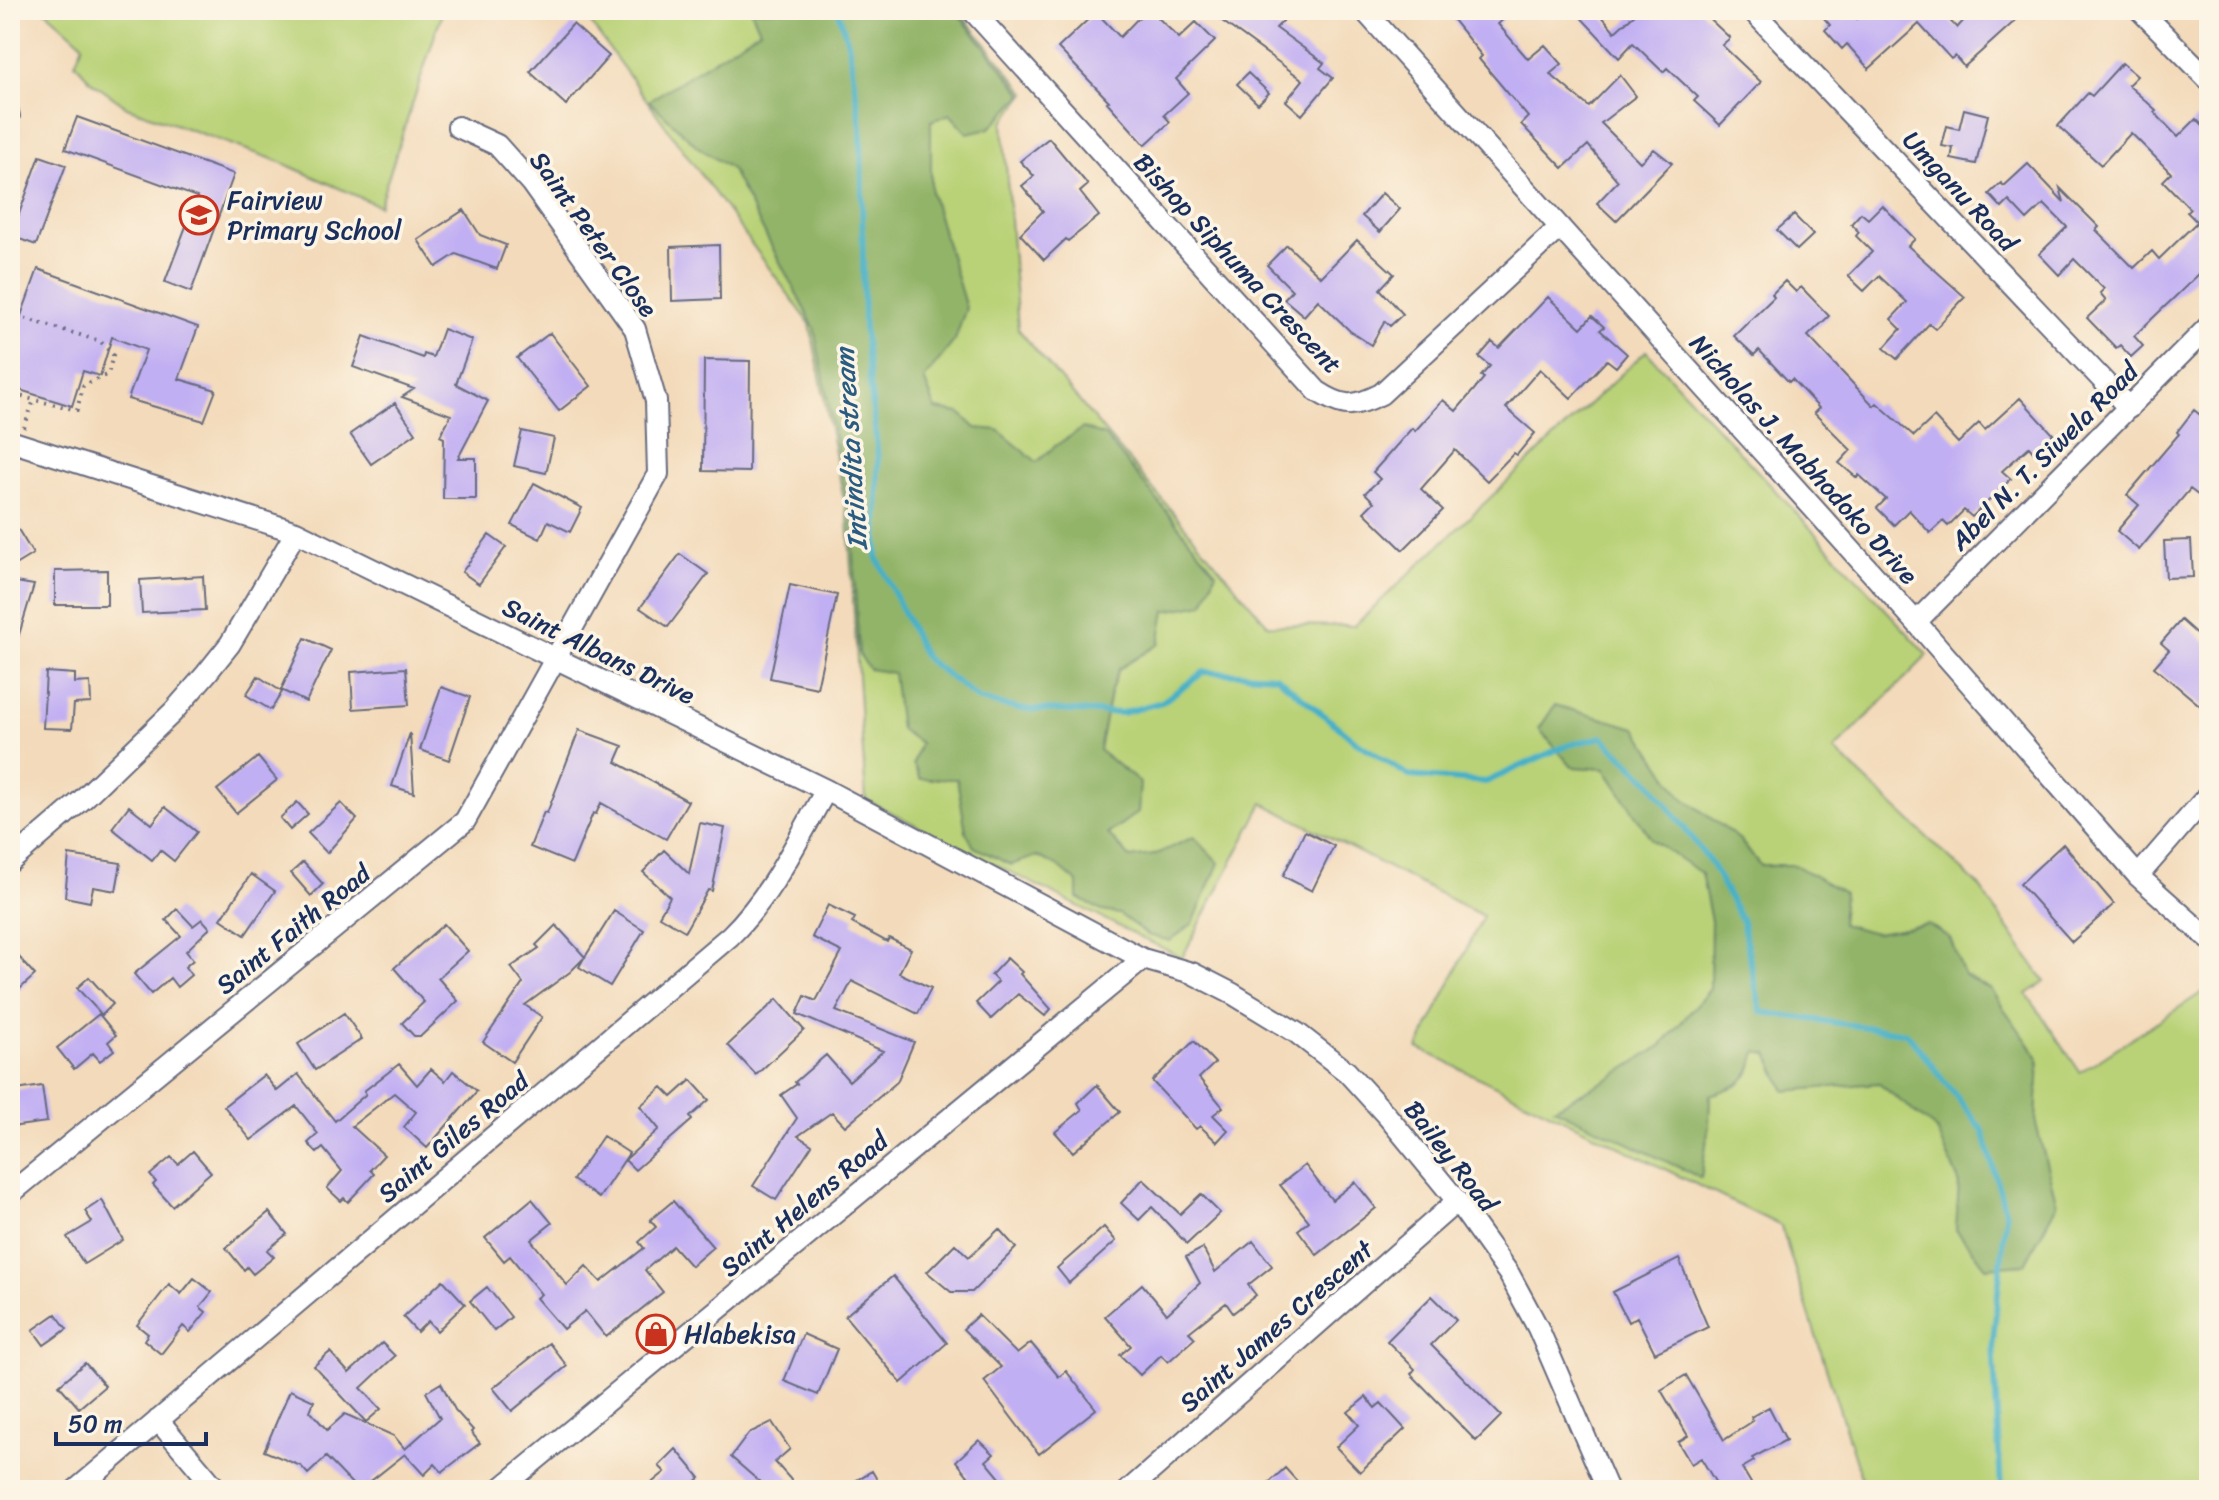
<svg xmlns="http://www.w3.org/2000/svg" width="2219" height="1500" font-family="Sriracha,sans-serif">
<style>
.green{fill:#b9d277;stroke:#6a806a;stroke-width:2}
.forest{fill:#92b468;stroke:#567263;stroke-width:2}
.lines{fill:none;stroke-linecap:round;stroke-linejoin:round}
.stream{stroke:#46b0c5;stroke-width:6}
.building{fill:#c1aff3}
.service-casing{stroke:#676b7e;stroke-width:14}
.minor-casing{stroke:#676b7e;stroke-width:24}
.path{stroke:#676b7e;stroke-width:4;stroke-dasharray:2 6;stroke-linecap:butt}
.service{stroke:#fff;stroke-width:10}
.minor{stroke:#fff;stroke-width:20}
.labels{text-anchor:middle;stroke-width:7;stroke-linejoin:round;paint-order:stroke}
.street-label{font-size:26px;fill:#1b2f5e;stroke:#fcf5e5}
.poi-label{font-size:26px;fill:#1b2f5e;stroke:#fcf5e5;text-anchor:start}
.water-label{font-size:28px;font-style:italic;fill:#2a5c82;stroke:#fcf5e5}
</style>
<rect width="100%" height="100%" fill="#fcf5e5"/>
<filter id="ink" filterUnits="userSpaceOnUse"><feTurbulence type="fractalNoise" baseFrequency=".0125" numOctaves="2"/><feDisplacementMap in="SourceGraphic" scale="16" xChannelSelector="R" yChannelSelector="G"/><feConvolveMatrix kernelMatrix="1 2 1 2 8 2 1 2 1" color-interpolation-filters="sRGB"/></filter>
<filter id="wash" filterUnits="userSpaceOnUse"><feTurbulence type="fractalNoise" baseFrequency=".006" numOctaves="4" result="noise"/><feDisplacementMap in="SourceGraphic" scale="32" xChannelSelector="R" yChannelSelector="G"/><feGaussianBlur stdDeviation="1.8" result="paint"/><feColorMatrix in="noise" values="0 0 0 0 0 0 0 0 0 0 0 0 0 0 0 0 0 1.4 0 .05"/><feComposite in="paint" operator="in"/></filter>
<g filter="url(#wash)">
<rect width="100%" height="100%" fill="#f3daba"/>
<!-- green -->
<path class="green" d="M45 10H443L379 206 278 161 127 107 93 83 75 63 83 44Z
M581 10H958L1026 93 1003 123 1018 329 1268 625 1354 626 1646 351 1928 655 1834 750 1979 886 2045 982 2027 994 2080 1072 2209 988V1490H1865L1781 1226 1418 1048 1483 916 1263 803 1182 958 866 800 848 521 810 324Z"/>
<!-- forest -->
<path class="forest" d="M751 10H955L1023 94 990 128 967 133 950 114 931 121V192L966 308 955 340 924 379 936 409 960 413 976 428 998 430 1037 462 1055 446 1083 428 1105 436 1216 572 1204 604 1165 611 1159 644 1119 669 1110 693 1099 750 1140 783 1138 812 1108 834 1130 858 1154 855 1194 837 1219 863 1193 923 1170 941 1148 935 1119 914 1102 911 1078 898V883L1059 867 1037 856 1011 865 974 847 966 832 957 779H920L913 764 920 743 900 729 893 673 869 669 859 654 851 521 814 327 731 169 698 147 649 101 760 30Z
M1555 705 1636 728 1681 796 1739 839 1760 865H1795L1844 893 1841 924 1876 933 1928 924 1950 938 1964 975 1990 989 2039 1058 2036 1124 2057 1204 2025 1264 1986 1267 1956 1230 1959 1182 1937 1130 1878 1083 1785 1091 1768 1054 1757 1052C1750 1082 1738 1087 1710 1095L1709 1125 1701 1178 1554 1108 1610 1078 1662 1045 1710 989 1711 921 1701 873 1652 840 1605 769 1572 767 1539 729Z"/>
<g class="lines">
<!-- stream -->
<path class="stream" d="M838 10 849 47 861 127 864 329 878 457 877 557 925 658 980 700 1020 709 1122 713 1162 702 1204 672 1276 676 1355 741 1409 776 1486 782 1565 746 1602 737 1649 781 1712 865 1742 921 1761 1012 1907 1033 1983 1131 2006 1214 1993 1341 2001 1490"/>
</g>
<g id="blocks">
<!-- building -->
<path class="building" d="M1146 10H1150L1179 38 1196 22 1215 41 1176 79 1188 93 1164 115 1170 122 1145 145 1107 102 1109 101 1058 48 1096 12 1120 37Z
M1207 10H1244L1251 17 1259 10H1294L1276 28 1324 63 1320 68 1333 78 1302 115 1286 101 1303 80Z
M1445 10H1514L1498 24 1528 59 1545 45 1562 64 1550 74 1589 107 1620 75 1636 96 1601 123 1640 162 1654 149 1672 163 1616 221 1597 203 1618 181 1588 145 1563 168 1521 124 1528 117 1479 59 1482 56Z
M1574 10H1597L1615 32 1639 10H1700L1730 38 1722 45 1761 82 1720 125 1694 101 1698 97 1667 68 1663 72 1633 43 1619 58Z
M1817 10H1848L1857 19 1867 10H1940L1957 28 1973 10H2027L1964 67 1955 56 1951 59 1919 24 1869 69 1847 44 1842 49 1825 30 1830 25Z
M573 24 609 56 566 105 530 72Z
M2122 63 2137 76 2128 85 2156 110 2154 112 2178 137 2196 119 2209 132V280L2201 272 2134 336 2143 346 2131 357 2120 345 2116 348 2087 318 2106 300 2100 293 2104 289 2074 259 2059 275 2039 254 2067 227 2044 204 2027 220 2009 201 2002 208 1989 194 2001 183 2004 186 2028 164 2064 202 2060 188 2099 227 2096 230 2134 268 2152 251 2159 259 2197 222 2187 212 2190 209 2163 181 2171 173 2131 133 2101 165 2058 126 2088 93 2092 96Z
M1248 73 1269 93 1258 104 1237 84Z
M1964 109 1988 115 1976 164 1951 159 1953 148 1942 146 1947 126 1959 129Z
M77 117 234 174 191 292 165 282 197 197 65 149Z
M1049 138 1088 185 1080 192 1099 216 1068 241 1066 239 1044 260 1020 234 1043 211 1022 186 1034 176 1020 161Z
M40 156 66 165 36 245 11 236Z
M1382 193 1400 209 1380 232 1362 216Z
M1882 205 1915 239 1908 246 1965 297 1935 329 1929 324 1897 359 1884 348 1901 329 1891 319 1907 302 1879 276 1864 291 1848 276 1872 252 1856 236 1859 232 1851 224 1861 213 1868 219Z
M464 210 480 235 506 245 497 269 456 254 436 267 418 240Z
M1794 215 1813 235 1797 250 1777 230Z
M1357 240 1394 274 1380 289 1403 314 1390 326 1385 321 1371 345 1350 331 1318 300 1304 316 1284 299 1292 290 1267 265 1287 245 1321 277Z
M719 245 720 299 672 301 671 247Z
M38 269 198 327 179 379 216 390 204 421 128 399 146 350 112 337 100 376 83 371 72 406 10 387V322L18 324Z
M1785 281 1796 292 1801 287 1829 316 1808 336 1874 406 1877 403 1914 436 1934 417 1958 443 1979 423 1985 430 2020 398 2053 434 2034 453 2029 447 2002 471 2011 479 1972 517 1964 510 1948 526 1943 521 1930 533 1909 510 1894 525 1877 508 1886 499 1859 475 1857 478 1839 463 1851 450 1814 413 1819 408 1792 379 1789 382 1759 350 1754 355 1734 336 1774 297 1772 294Z
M1548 297 1581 328 1592 316 1604 327 1600 330 1627 354 1616 367 1607 360 1571 398 1540 369 1506 408 1535 433 1517 455 1514 453 1487 481 1455 450 1421 489 1443 510 1403 550 1364 512 1374 502 1365 493 1380 479 1373 472 1412 428 1415 431 1443 400 1456 411 1484 378 1481 376 1490 366 1479 357 1492 342 1499 348Z
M443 329 472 340 456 384 488 401 458 458H476V499H443L444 438 440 436 451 415 402 397 414 389 353 367 364 336 423 358 424 354 433 357Z
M550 333 591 386 559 411 517 358Z
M704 360 750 361 749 472 703 471Z
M395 403 416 433 371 464 350 434Z
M2194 410 2209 422V498L2201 491 2198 495 2190 489 2139 550 2117 531 2139 505 2127 495 2179 434 2177 432Z
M522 431 554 438 546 473 514 466Z
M534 483 582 508 570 532 548 521 540 539 512 525Z
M10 516 33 554 10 568Z
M489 535 506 547 479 584 462 572Z
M2191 540 2193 577 2166 578 2164 541Z
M680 554 708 574 668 627 640 608Z
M107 570V605H55V571Z
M203 576 205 610 142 613 140 580Z
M10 581 34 585 14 651H10Z
M790 585 837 595 817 688 770 678Z
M2181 620 2209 645V713L2154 667 2169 650 2161 643Z
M305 638 331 650 306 702 281 690Z
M406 668 409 705 353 709 351 672Z
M46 672 75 674V683L90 682 91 703 74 704 72 729 43 728Z
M258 676 282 692 271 710 246 695Z
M441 687 470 697 449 760 420 750Z
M579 730 623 746 616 762 688 801 666 839 601 803 596 814 593 813 572 864 530 847 544 812 547 813Z
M410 733 414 793 392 786Z
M258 757 277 780 236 813 217 790Z
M297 802 308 814 290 830 280 818Z
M341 803 357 819 327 853 308 833Z
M129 806 152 824 165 807 197 832 174 861 160 850 152 860 112 828Z
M700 823 725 828 712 891 708 890 685 931 659 916 670 897 643 872 664 850 689 874Z
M1305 831 1334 846 1312 891 1283 876Z
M2063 844 2114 904 2072 942 2020 884Z
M69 855 121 863 116 891 93 887 90 902 65 897Z
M303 862 323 884 311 896 291 873Z
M251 874 275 891 245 935 221 919Z
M828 905 855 918 852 923 887 942 889 938 911 949 899 973 931 988 918 1014 852 981 836 1011 914 1042 897 1082 845 1126 832 1112 798 1136 812 1145 776 1200 753 1186 797 1118 781 1095 797 1084 795 1082 826 1055 849 1081 883 1051 797 1014 805 996 816 1001 842 952 812 937Z
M177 909 193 926 202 919 210 928 186 951 193 960 185 967 191 975 177 987 170 978 151 994 134 974 181 936 166 920Z
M614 911 644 930 610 986 579 967 584 958 570 972 525 1005 542 1017 512 1062 483 1042 523 983 511 967 539 948 536 945 556 925 585 957Z
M444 924 468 951 438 978 458 1001 421 1036H414L402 1023 424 1002 394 968Z
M10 947 35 975 10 998Z
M1007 958 1022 972 1020 974 1051 1009 1045 1016 1018 994 991 1019 976 1003 998 982 991 975Z
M89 977 113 1004 102 1015 77 988Z
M777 999 804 1030 756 1075 728 1045Z
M344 1013 362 1039 315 1070 298 1044Z
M99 1014 116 1035 108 1042 114 1050 100 1061 93 1053 74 1069 57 1048Z
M1194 1041 1215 1063 1199 1078 1223 1107 1213 1115 1228 1130 1217 1142 1200 1126 1196 1129 1152 1081Z
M399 1064 417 1085 431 1069 445 1081 453 1071 477 1091 427 1148 404 1127 416 1112 394 1093 352 1126 384 1155 370 1170 374 1174 348 1202 344 1198 341 1201 327 1188 342 1171 323 1148 317 1153 308 1143 318 1134 296 1106 251 1140 224 1106 264 1075 277 1091 298 1074 335 1121 366 1094 364 1091Z
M691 1080 709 1100 690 1117 692 1120 635 1170 625 1160 659 1129 640 1106 662 1087 672 1097Z
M1097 1085 1120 1112 1073 1152 1055 1132 1082 1110 1078 1103Z
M42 1086 47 1122 10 1127V1091Z
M603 1136 629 1153 599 1198 573 1180Z
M193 1151 211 1172 172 1206 153 1185 156 1182 150 1175 171 1157 178 1164Z
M1305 1165 1332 1200 1355 1182 1376 1208 1317 1255 1298 1230 1309 1221 1280 1185Z
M1143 1179 1180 1214 1201 1194 1220 1213 1187 1244 1152 1207 1139 1220 1121 1203Z
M532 1199 552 1223 531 1240 567 1285 586 1266 601 1282 644 1248 639 1242 656 1227 650 1220 673 1201 713 1247 691 1266 673 1246 645 1270 663 1292 606 1337 585 1311 563 1329 536 1298 541 1294 510 1256 504 1261 485 1238Z
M102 1200 123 1240 84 1264 67 1237 92 1222 85 1211Z
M269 1212 287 1234 267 1250 274 1257 253 1274 247 1267 244 1270 226 1248Z
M1104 1227 1116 1241 1069 1283 1057 1268Z
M999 1229 1016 1248 972 1292H951L927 1272 955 1244 969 1257Z
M1253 1241 1272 1266 1248 1285 1256 1295 1233 1313 1226 1303 1189 1332 1195 1338 1168 1362 1161 1355 1140 1375 1120 1355 1131 1346 1105 1316 1142 1284 1167 1314 1200 1283 1186 1257 1203 1248 1215 1272Z
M1679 1259 1708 1327 1655 1353 1637 1317 1628 1322 1613 1292Z
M893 1276 947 1343 901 1383 845 1316Z
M194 1278 212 1292 200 1307 206 1312 190 1332 183 1326 161 1354 144 1340 148 1334 137 1325 169 1284 181 1294Z
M443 1280 465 1304 437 1331 428 1321 417 1332 403 1317Z
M487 1287 511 1317 494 1331 470 1301Z
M1432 1296 1456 1320 1431 1345 1501 1416 1476 1441 1411 1374 1415 1369 1387 1341Z
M56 1314 67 1329 44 1345 33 1330Z
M978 1315 1017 1354 1031 1343 1059 1377 1066 1371 1096 1409 1039 1454 984 1381 1001 1367 963 1329Z
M803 1334 837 1349 818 1395 784 1381Z
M382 1343 395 1356 361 1388 381 1409 366 1422 314 1366 330 1352 349 1373Z
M549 1343 567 1366 512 1411 493 1388Z
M85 1363 105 1386 79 1408 59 1385Z
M1686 1375 1724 1440 1753 1421 1751 1417 1769 1407 1786 1440 1752 1458 1754 1461 1742 1468 1755 1490H1720L1701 1458 1691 1464 1678 1442 1688 1436 1661 1390Z
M441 1383 455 1410 473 1430 471 1432 480 1443 442 1472 435 1464 424 1475 405 1454 371 1481 379 1490H358L326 1457 308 1474 301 1466 264 1451 290 1390 314 1401 310 1411 327 1430 345 1414 394 1436 405 1449 440 1418 426 1392Z
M1366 1397 1375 1408 1381 1403 1405 1429 1360 1472 1336 1447 1359 1425 1348 1412Z
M772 1422 790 1449 775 1462 792 1481 784 1490H769L731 1457 749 1433Z
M979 1440 994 1454 986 1461 1010 1490H952L968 1476 956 1461Z
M676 1449 700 1478 686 1490H643L665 1472 659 1466Z
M1285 1468 1305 1490H1261Z
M872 1471 883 1490H840Z"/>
</g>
</g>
<g filter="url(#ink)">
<use href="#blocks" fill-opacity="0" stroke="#676b7e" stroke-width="2"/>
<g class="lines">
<defs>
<path id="service" d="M10 99 14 116 10 128"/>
<path id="minor" d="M972 10 1317 391C1343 408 1353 408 1381 394L1560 227
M1364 10 1916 622 2138 876 2209 939
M1752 10 2129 408
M2140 10 2209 80
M10 441 296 532 826 790 1143 959 1192 973 1233 994 1297 1033 1347 1072 1388 1117 1457 1201 1509 1274 1538 1328 1608 1490
M1916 622 2209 326
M10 862 83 799 173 712 206 674 230 644 296 532
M2138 876 2209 794
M10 1194 465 821 658 474 656 401 635 329 531 183 497 145 458 127
M158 1420 217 1490
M76 1490 730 936C772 895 797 841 826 790
M499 1490 1143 959
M1129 1490 1457 1201"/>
</defs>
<!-- service casing -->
<use href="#service" class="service-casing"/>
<!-- minor casing -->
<use href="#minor" class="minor-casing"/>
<!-- path -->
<path class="path" d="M10 314 100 341 113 355 108 374 83 386 77 410 10 394
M24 428 34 400"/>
<!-- service -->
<use href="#service" class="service"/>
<!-- minor -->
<use href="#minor" class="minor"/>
</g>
</g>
<!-- icons -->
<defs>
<symbol id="school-ring" viewBox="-11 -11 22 22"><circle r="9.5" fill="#fcf5e5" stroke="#c8321e" stroke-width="1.5"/><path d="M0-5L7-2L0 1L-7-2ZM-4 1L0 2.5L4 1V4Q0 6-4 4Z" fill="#c8321e"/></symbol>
<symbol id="shop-ring" viewBox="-11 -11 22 22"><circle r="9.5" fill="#fcf5e5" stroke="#c8321e" stroke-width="1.5"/><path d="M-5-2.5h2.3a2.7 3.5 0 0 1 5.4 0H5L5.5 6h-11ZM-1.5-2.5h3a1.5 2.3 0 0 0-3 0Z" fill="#c8321e"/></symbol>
</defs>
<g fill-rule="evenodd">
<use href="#school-ring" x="177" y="193" width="44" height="44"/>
<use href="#shop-ring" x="634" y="1312" width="44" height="44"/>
</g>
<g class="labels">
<!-- street labels -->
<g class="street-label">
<text transform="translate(1960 191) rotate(47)" y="9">Umganu Road</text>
<text transform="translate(594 234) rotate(54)" y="9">Saint Peter Close</text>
<text transform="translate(1238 263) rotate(47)" y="9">Bishop Siphuma Crescent</text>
<text transform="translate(2044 456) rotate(-45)" y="9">Abel N. T. Siwela Road</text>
<text transform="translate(1804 459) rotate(48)" y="9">Nicholas J. Mabhodoko Drive</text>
<text transform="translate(599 651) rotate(26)" y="9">Saint Albans Drive</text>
<text transform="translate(293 929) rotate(-39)" y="9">Saint Faith Road</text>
<text transform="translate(453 1137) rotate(-40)" y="9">Saint Giles Road</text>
<text transform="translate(1451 1156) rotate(52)" y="9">Bailey Road</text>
<text transform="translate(804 1204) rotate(-40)" y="9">Saint Helens Road</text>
<text transform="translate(1276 1326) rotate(-41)" y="9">Saint James Crescent</text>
</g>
<!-- poi labels -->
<g class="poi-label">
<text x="227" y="209">Fairview<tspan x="227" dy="30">Primary School</tspan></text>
<text x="684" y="1343">Hlabekisa</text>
</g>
<!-- water labels -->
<g class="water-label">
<text transform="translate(850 449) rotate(-94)" y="10">Intindita stream</text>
</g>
</g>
<!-- margin -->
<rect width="2219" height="1500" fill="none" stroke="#fcf5e5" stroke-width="40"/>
<!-- scale -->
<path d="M56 1432v12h150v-12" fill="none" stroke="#1b2f5e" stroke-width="4"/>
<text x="68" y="1432" font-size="24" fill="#1b2f5e" stroke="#fcf5e5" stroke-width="6" paint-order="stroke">50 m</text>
</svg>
